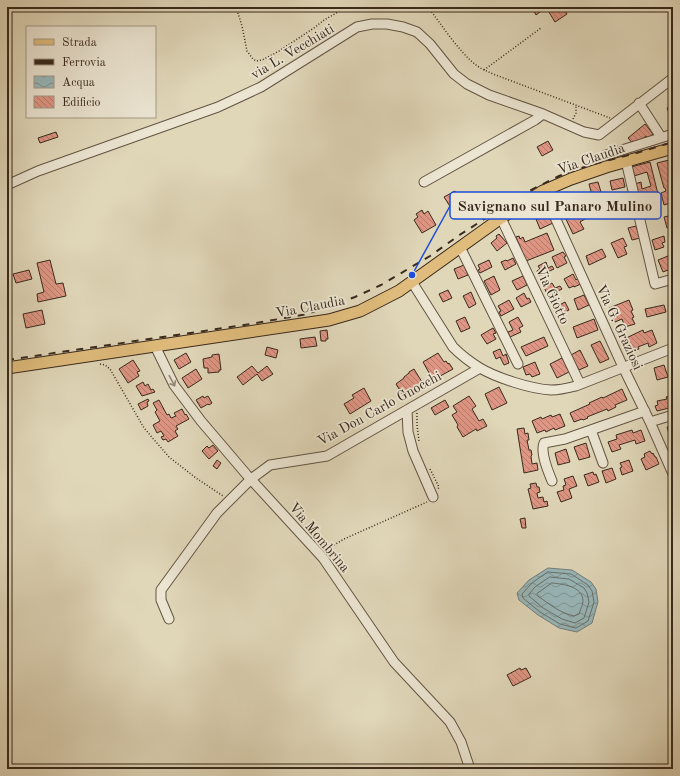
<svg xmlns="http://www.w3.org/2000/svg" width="680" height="776" font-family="'Old Standard TT',serif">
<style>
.water{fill:url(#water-waves);stroke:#727e7b}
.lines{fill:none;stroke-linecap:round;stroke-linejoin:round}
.shore{stroke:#68706b;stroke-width:1}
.building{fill:url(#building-back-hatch);stroke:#39291c}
.minor-casing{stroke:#635443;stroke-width:11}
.major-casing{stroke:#39291c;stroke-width:13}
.path{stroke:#39291c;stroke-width:1.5;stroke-dasharray:1 2;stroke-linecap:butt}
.minor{stroke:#ebe5d2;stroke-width:9}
.major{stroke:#e0bc7c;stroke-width:11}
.rail{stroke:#39291c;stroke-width:2;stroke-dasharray:7 7;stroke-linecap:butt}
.oneway{stroke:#928777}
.labels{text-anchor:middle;stroke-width:3.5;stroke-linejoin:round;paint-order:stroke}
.street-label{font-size:14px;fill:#39291c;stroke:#ebe5d2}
.leader{fill:none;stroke:#1d4ed8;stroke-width:1.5}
.callout-dot{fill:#1d4ed8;stroke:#ebe5d2;stroke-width:1.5}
.callout{fill:#ebe5d2;stroke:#1d4ed8;stroke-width:1.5}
.callout-label{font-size:15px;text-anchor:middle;font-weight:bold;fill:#39291c}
</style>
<defs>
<pattern id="water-waves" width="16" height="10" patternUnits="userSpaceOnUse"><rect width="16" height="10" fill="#98b7ba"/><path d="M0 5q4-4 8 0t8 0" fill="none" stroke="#7d9596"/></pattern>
<pattern id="building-back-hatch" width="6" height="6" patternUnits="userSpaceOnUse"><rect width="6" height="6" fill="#df9684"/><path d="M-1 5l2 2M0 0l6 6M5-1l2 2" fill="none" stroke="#b67a6b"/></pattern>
</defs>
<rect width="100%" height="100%" fill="#e0d7b9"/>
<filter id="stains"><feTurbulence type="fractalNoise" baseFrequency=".005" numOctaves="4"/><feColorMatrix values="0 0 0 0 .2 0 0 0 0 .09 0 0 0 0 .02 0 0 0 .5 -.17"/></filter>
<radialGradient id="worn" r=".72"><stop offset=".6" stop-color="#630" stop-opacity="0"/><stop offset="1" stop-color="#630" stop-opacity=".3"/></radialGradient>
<!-- water -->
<path class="water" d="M548 568 572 570 591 582 596 589 598 602 592 623 577 632 559 628 538 615 519 600 517 593 529 580Z"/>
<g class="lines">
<!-- shore -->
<path class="shore" d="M548 572 571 574 588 585 592 591 594 602 588 621 576 628 560 624 540 612 523 598 522 594 532 583Z
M550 577 569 579 584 588 587 593 589 602 584 618 575 623 562 619 543 608 529 596V594L535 587Z
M552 583C562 584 583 586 583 601 583 605 580 610 579 614L574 616C560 613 549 604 538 596L537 594Z"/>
</g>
<!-- building -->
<path class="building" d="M532 7H538L540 12 536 15Z
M549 7H563L567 14 555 22 547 9Z
M673 106V112L669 113 667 108Z
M645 124 653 134 648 138 646 136 634 145 628 138Z
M56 132 58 137 40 143 38 138Z
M548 141 553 150 542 156 537 147Z
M669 160 671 167 673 166V204L670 205V203L664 205 661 193 666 191 665 188H664L657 163Z
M650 162 659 198 640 203 635 184 641 182 642 189 651 186 647 172 634 176 631 167Z
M623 178 625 187 612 190 610 181Z
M598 182 604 202 615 199 619 213 598 218 589 184Z
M455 191 461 202 451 208 444 197Z
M567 192 571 200 557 206 554 200 560 197 559 196Z
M546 209 553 223 540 229 534 214Z
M580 209 585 219 580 222 584 229 573 234 565 217Z
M422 210 424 214 428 211 436 225 422 233 414 220 418 217 416 214Z
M673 215V226L667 228 664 217Z
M636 226 640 238 632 240 628 228Z
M547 233 554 250 526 261 516 237 519 236 520 239 523 237 525 242Z
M499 234 507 243 497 251 491 243 497 238 496 236Z
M664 236 665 242 662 243 664 247 655 250 652 240Z
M623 238 627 246 624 247 627 254 618 258 611 243Z
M602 249 606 257 589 265 586 256Z
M563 252 566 256 564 257 567 263 557 268 552 257Z
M673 254V268L663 272 658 260Z
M513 258 516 264 505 270 501 262 506 260 507 261Z
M50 260 56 284 63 283 66 296 38 302 37 294 44 292 37 263Z
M489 260 492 267 480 273 478 270 480 269 478 265Z
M546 262 548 268 552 266 554 269 539 276 537 271 540 269 538 266Z
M464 265 468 275 458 279 454 269Z
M29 270 32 279 16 283 13 274Z
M573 274 576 280 578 278 581 284 574 287V286L569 288 564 279Z
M494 276 500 290 491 295 484 281Z
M523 276 527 285 517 290 512 281Z
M552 283 555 288 560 286 562 289 548 296 544 287Z
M448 290 452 298 443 302 439 294Z
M471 292 476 304 469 308 463 296Z
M7 293H8L11 317 7 318Z
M524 293 527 299 529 298 531 302 521 307 516 298Z
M584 295 589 305 578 310 574 299Z
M509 300 514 309 501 316 499 312 501 311 498 306Z
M629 300 633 310 631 311 634 317 632 318 635 324 625 327 622 319 615 322 609 308Z
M565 302 569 310 558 316 554 308Z
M664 305 666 312 647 317 645 309Z
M42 310 45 324 26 328 23 314Z
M465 317 470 328 461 332 456 321Z
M518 317 523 326 519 328 521 332 510 337 508 332 513 330 509 322Z
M594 319 598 330 577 338 573 327Z
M493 328 496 333 493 334 496 339 487 344 481 335Z
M327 330 328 339H326V341H321L320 331Z
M643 330 644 333 652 330 657 343 649 347 648 343 638 347 639 349 629 353 624 339Z
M315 337 317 346 301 348 300 339Z
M544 337 548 346 526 356 521 347Z
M600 341 609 359 600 363 591 345Z
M267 347 278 350 276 358 265 355Z
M500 349 503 356 506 354 509 363 504 365 500 357 496 359 493 352Z
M580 350 588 366 579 370 571 355Z
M186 353 191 362 179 369 174 360Z
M438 353 444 362 446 361 448 364 449 363 453 369 433 380 423 362Z
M219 354 221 370H219V372L208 373V368H204L203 359 212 357V355Z
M562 358 569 372 557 378 550 364Z
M133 360 140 371 137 372 139 376 128 383 119 369Z
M535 362 540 374 532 377 530 374 526 375 523 367Z
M664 365 668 377 657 380 654 368Z
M252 366 258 373 267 366 273 374 262 381 257 374 243 385 237 377Z
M196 369 202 379 188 388 182 378Z
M414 369 422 382 409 392 410 393 404 397 396 384 404 378V377L409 373V372Z
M143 382 145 386 148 384 151 390 153 389 155 392 142 396 136 386Z
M499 387 507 403 492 410 485 394Z
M364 388 371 401 350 414 344 404 354 398 352 395Z
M622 389 627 400 615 405 616 407 608 411 607 409 587 417 588 418 583 420 582 419 574 422 570 413 590 404 589 403 602 397 603 398Z
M673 395V404L668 406 669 408 657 411 655 406 658 405 657 401 667 399 666 397Z
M203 396 204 398 208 396 212 403 209 405 208 404 201 408 196 400Z
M469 396 476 406 472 409 479 421 483 419 487 426 477 431 476 429 463 437 457 427 458 425 452 415 457 412 453 406Z
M148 399 149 401 147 402 148 406 141 410 138 404Z
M159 400 167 415 169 414 171 418 176 416 174 413 182 409 185 415 186 414 189 419 176 426 178 429 175 431 178 436 168 442 166 439 163 440 161 437 164 436 161 431 157 433 153 425 160 421 155 412 157 410 153 403Z
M445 400 449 407 435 415 431 408Z
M560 414 565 426 555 430 554 428 546 432 545 430 537 433 532 421 541 417 542 419 551 415 552 417Z
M673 425V436L670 437 667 427Z
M524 428 525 434 528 433 529 440H527L529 450H531L532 455 531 456 532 464 537 463 538 470 524 473 517 429Z
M632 430 633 433 641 430 645 441 636 444 635 440 619 445 621 449 612 452 608 442 617 439 616 435Z
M586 443 590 457 579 460 574 447Z
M213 445 218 451 209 459 202 451 207 446 209 448Z
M566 449 570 462 558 465 555 453Z
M650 451 652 454 653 453 655 457H656L659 464 646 470 641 459 645 457 644 454Z
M217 460 221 463 217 469 213 466Z
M629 460 633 471 622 475 620 468 622 467 620 463Z
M612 468 616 479 606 483 602 471Z
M593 472 594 475 596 474 599 482 588 486 584 475Z
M573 476 577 486 569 489 572 498 561 502 557 492 564 490 563 486 566 485 564 479Z
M536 483 537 487H539L540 492 537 493 538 498 543 497 544 502 547 501 548 506 533 509 528 489 531 488 530 484Z
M525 518 526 528H522L520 519Z
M520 668 521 670 526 668 531 677 513 686 507 675Z"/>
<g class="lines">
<defs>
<path id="minor" d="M639 103 661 137
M606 155 673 134
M626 161 655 284 673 279
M424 182 535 120 543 114
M7 185 38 171 218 107 261 87 357 27 372 24H387L403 27 417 32 430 44 454 74 467 84 489 95 543 114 584 132 599 135 673 78
M543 191 623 367 650 422 673 474
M501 218 580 384
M460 247 518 364
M412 282 453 347C461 355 470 362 480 368 497 378 531 389 551 390 559 390 568 388 576 386L673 348
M155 346 174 385 201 421 247 475 323 558 394 662 450 722 461 742 470 769
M407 410 408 432 413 451 433 497
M650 422 673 415
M591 430 603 463
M552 481C548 471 540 453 544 443L565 439 645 411
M169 619 161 600V590L217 513 251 479 270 465 327 456 480 368"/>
<path id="major" d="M7 368 329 320 360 311 399 291 501 218 543 191 571 179 606 167 673 148"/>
</defs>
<!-- minor casing -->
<use href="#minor" class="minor-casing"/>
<!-- major casing -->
<use href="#major" class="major-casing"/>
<!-- path -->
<path class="path" d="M236 7 242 26 247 51 253 59 256 61 262 60 268 57 279 51 314 28 324 20 347 7
M428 7C441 24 459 52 476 65 481 69 487 71 493 74L610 118
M484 70 541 28
M573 119 576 113V105
M100 364 105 365 110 369 144 428 169 457 196 478 223 496
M417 413V425L419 441
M430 469 439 487 438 489
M327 551 334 545 344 539 427 502"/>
<!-- minor -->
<use href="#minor" class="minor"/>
<!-- major -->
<use href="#major" class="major"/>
<!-- rail -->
<path class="rail" d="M7 360 251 324 307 314 355 297 381 285 430 256 461 234 525 193 559 176 590 165 633 154 673 142"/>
</g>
<!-- one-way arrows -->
<defs><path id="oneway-shaft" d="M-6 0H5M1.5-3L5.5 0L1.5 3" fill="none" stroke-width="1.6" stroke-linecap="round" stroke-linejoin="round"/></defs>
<use class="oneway" href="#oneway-shaft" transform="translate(172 381) rotate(62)"/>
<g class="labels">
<!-- street labels -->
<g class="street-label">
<text transform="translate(292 51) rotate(-31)" y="5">via L. Vecchiati</text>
<text transform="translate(591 158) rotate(-19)" y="5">Via Claudia</text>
<text transform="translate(553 295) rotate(65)" y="5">Via Giotto</text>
<text transform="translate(310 306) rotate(-11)" y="5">Via Claudia</text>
<text transform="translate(620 327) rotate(65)" y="5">Via G. Graziosi</text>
<text transform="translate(379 408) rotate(-29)" y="5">Via Don Carlo Gnocchi</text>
<text transform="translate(320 537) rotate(50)" y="5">Via Mombrina</text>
</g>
</g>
<!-- callouts -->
<path class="leader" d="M412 275L450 206"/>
<circle class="callout-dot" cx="412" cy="275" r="4"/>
<rect class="callout" x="450" y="192" width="211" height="27" rx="4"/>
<g class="callout-label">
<text x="555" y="211">Savignano sul Panaro Mulino</text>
</g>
<!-- margin -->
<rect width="680" height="776" fill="none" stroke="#e0d7b9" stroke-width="24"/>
<rect x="8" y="8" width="664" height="760" fill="none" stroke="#39291c" stroke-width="2"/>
<rect x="12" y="12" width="656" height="752" fill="none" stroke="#39291c"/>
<!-- legend -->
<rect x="26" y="26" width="130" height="92" fill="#ebe5d2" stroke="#a49a89"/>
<rect x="34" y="39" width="20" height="6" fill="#e0bc7c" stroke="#a49a89"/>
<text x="62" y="46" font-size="12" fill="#39291c">Strada</text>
<rect x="34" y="59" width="20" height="6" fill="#39291c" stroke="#a49a89"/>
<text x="62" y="66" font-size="12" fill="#39291c">Ferrovia</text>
<rect x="34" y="76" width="20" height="12" fill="url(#water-waves)" stroke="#a49a89"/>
<text x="62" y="86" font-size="12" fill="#39291c">Acqua</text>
<rect x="34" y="96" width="20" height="12" fill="url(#building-back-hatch)" stroke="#a49a89"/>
<text x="62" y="106" font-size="12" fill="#39291c">Edificio</text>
<rect width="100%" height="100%" filter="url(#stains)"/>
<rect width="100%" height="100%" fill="url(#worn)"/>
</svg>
